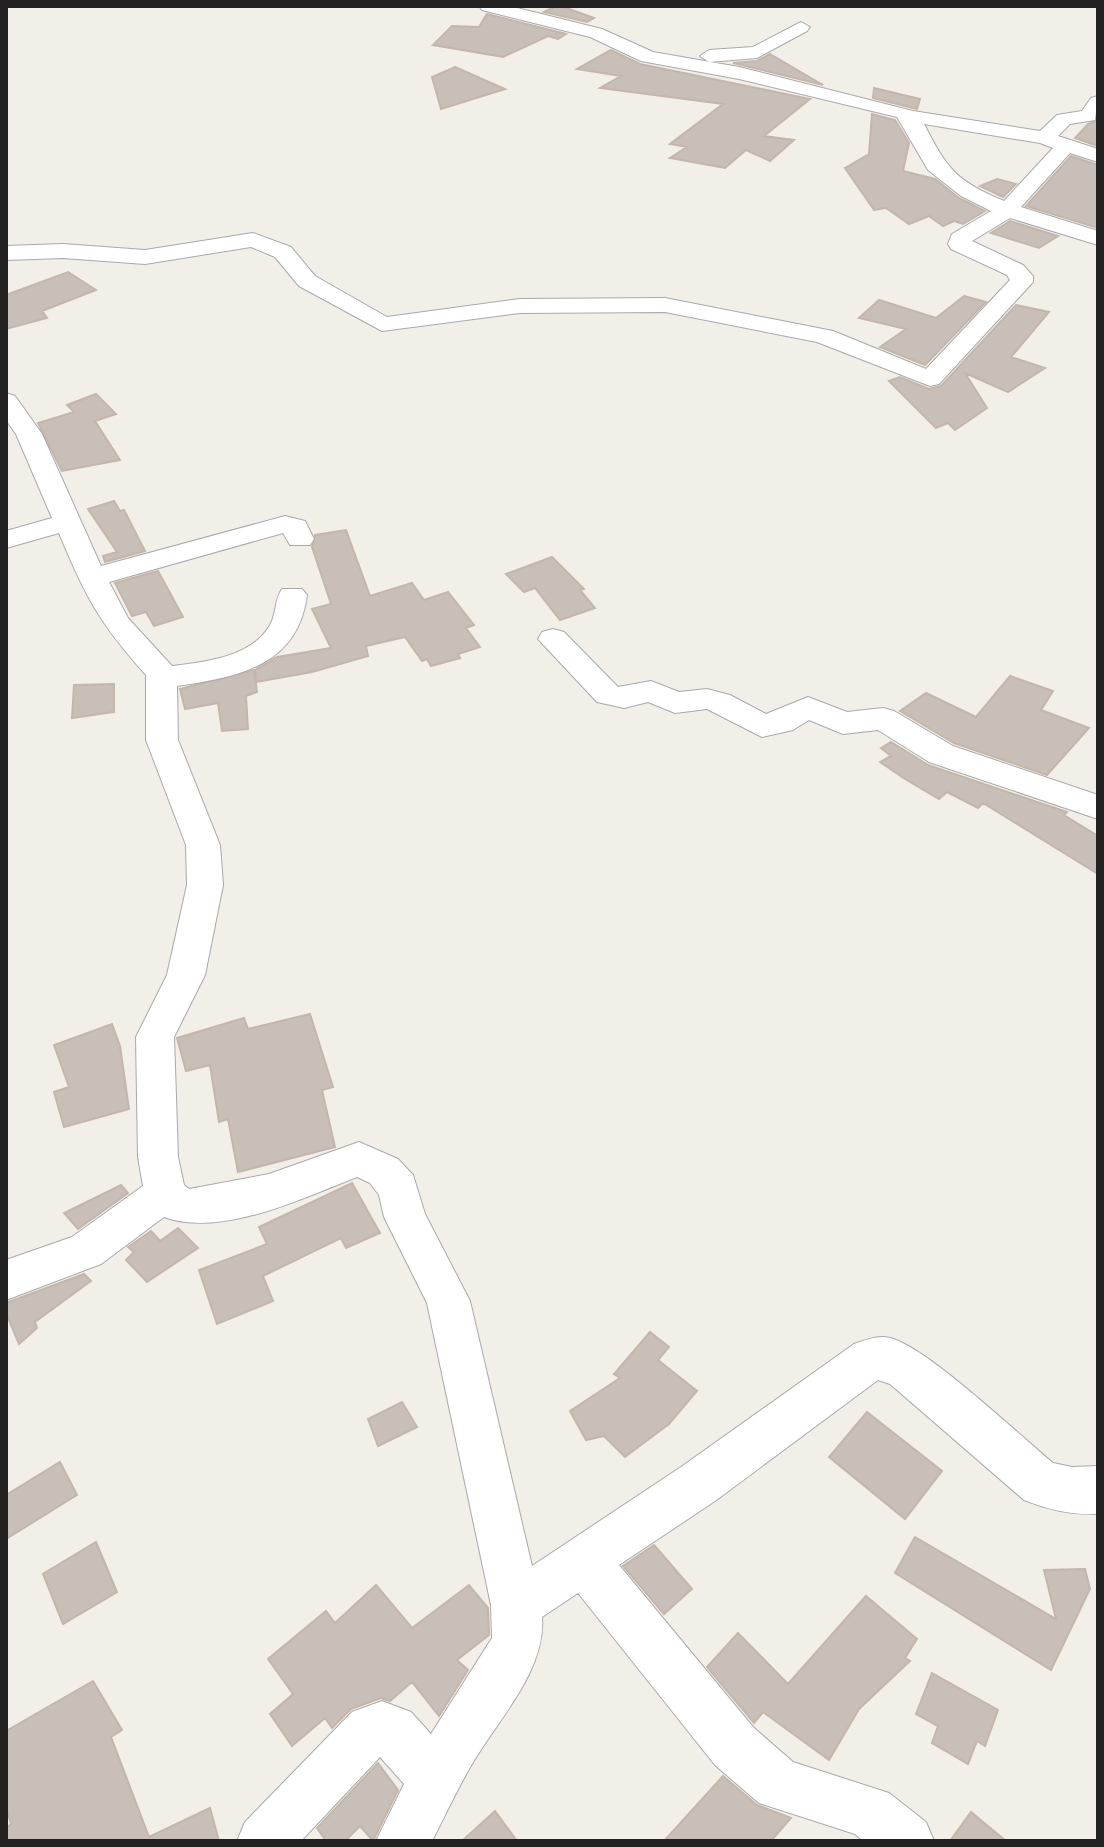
<svg xmlns="http://www.w3.org/2000/svg" width="1104" height="1847" font-family="Rubik,sans-serif">
<style>
.building{fill:#c7bfb8;stroke:#c4b6ab;stroke-width:2}
.lines{fill:none;stroke-linecap:round;stroke-linejoin:round}
.minor-casing{stroke:#a9a9a9;stroke-width:2}
.minor{fill:#fff;fill-rule:evenodd}
</style>
<rect width="100%" height="100%" fill="#f2efe9"/>
<!-- building -->
<path class="building" d="M556 6H561L594 18 587 22 544 12Z
M487 14 566 34 558 39 548 36 503 57 433 45 452 26 479 27Z
M611 50 640 64 810 99 764 136 794 140 770 161 746 150 725 168 670 158 687 147 670 144 723 104 600 88 621 76 577 69Z
M770 54 823 85 733 63 757 61Z
M455 67 505 89 441 109 432 77Z
M874 88 920 99 917 109 873 98Z
M872 114 895 120 909 143 903 171 935 179 959 198 985 211 963 224 954 221 943 226 929 216 909 224 886 208 874 210 845 168 869 154Z
M1098 120V146L1075 138 1088 124Z
M1071 156 1098 165V228L1026 206Z
M997 179 1016 184 1003 197 980 186Z
M1010 221 1058 236 1039 248 991 233Z
M68 272 96 290 42 311 47 318 6 329V295Z
M964 296 986 302 925 365 880 347 906 329 859 318 879 300 936 318Z
M1016 305 1049 312 1011 357 1045 368 1008 392 965 373 987 408 955 430 948 423 936 428 889 381 900 377 929 389 941 386Z
M96 394 116 414 95 421 120 460 62 471 38 423 74 412 67 405Z
M114 501 120 511 124 510 145 551 105 562 103 556 117 552 88 509Z
M346 530 370 596 412 583 424 600 448 592 474 625 466 628 480 647 458 654 460 658 431 666 427 659 422 661 405 637 366 646 368 656 312 672 256 682 255 670 277 657 331 648 312 609 331 604 312 547 315 535Z
M552 557 584 589 580 590 595 608 560 620 535 588 524 592 506 574Z
M158 571 183 617 154 626 146 612 132 616 115 583Z
M254 670 257 692 246 696 248 729 222 731 218 703 185 709 180 689Z
M1010 676 1053 691 1041 710 1089 728 1047 775 954 743 900 711 926 693 976 717Z
M114 684V712L72 718 74 685Z
M891 742 928 765 1067 812 1064 815 1098 836V874L983 803 978 808 947 792 939 799 905 779 880 762 891 756 881 748Z
M310 1014 333 1087 322 1090 335 1147 238 1172 228 1119 219 1122 210 1065 186 1071 177 1038 244 1018 248 1029Z
M112 1024 120 1046 129 1109 64 1127 54 1092 69 1087 54 1045Z
M352 1183 380 1233 346 1248 341 1238 263 1276 273 1301 217 1324 199 1270 267 1244 259 1227Z
M121 1185 128 1193 78 1229 64 1213Z
M178 1228 198 1248 147 1282 126 1260 134 1252 128 1247 151 1231 160 1241Z
M84 1274 91 1281 35 1322 37 1328 19 1344 6 1313V1303Z
M650 1332 669 1347 658 1360 697 1391 669 1424 625 1457 604 1436 586 1440 570 1411 620 1378 614 1374Z
M402 1402 417 1427 378 1446 368 1419Z
M867 1412 942 1471 905 1519 829 1457Z
M60 1462 77 1495 6 1539V1495Z
M915 1537 1056 1619 1044 1570 1085 1569 1090 1589 1051 1670 895 1573Z
M96 1542 117 1592 63 1624 43 1574Z
M654 1545 692 1589 664 1614 623 1566Z
M376 1585 412 1628 469 1585 488 1608 489 1635 457 1660 468 1670 439 1716 412 1682 390 1701 381 1698 351 1709 332 1728 325 1718 292 1746 270 1714 293 1694 268 1659 326 1611 335 1623Z
M866 1596 917 1639 905 1658 910 1661 859 1709 829 1760 763 1712 754 1723 707 1667 738 1633 788 1684Z
M932 1673 998 1710 985 1746 977 1741 968 1764 932 1743 938 1726 916 1714Z
M93 1681 122 1730 111 1737 149 1837 210 1808 219 1841H6V1828L11 1824 6 1807V1731Z
M378 1763 398 1790 373 1841 360 1826 345 1841H326L317 1828Z
M723 1776 757 1805 791 1818 771 1841H664Z
M495 1811 517 1841H462Z
M971 1812 1006 1841H950Z"/>
<g class="lines">
<defs>
<path id="minor" d="M479 6H509L602 29 653 52 739 67 913 111 1040 131 1057 115 1082 111 1091 98 1098 96 1095 120 1070 124 1058 136 1098 149V162L1070 153 1021 207 1098 231V245L1010 218 972 241 1023 265 1033 276V282L939 384 930 386 817 342 665 312 520 313 382 331 299 286 275 257 251 247 145 264 63 258 6 260V246L63 244 145 250 253 233 291 247 315 276 387 317 520 299 665 298 833 331 926 369 1010 280 1007 275 951 249 948 244 952 234 991 211 961 196 928 170 897 117 739 79 641 61 590 37 482 10ZM924 124 1040 143 1053 148 1004 201C956 181 947 169 924 124Z
M801 22 810 27 807 31 757 58 709 62 700 56 709 50 753 47Z
M6 393 15 396 42 434 101 566 285 516 305 521 314 539 310 545H290L283 533 109 582 128 618 172 666C205 662 252 657 270 625 277 613 274 600 282 589H302L307 595C298 666 238 677 177 686L178 740 220 845 223 885 205 975 174 1037 178 1157 184 1185 189 1189 269 1174 359 1142 398 1159 413 1175 425 1214 470 1301 532 1566 681 1467 854 1344C866 1340 878 1335 890 1338 927 1347 1019 1435 1053 1463L1072 1467 1098 1466V1514C1071 1515 1049 1510 1024 1500L890 1384 878 1380 715 1501 619 1565 753 1727 793 1762 889 1793 926 1822 934 1841H863L855 1834 759 1803 715 1765 578 1593 542 1617C546 1669 501 1716 475 1759 459 1785 446 1814 432 1841H376L404 1784 380 1757 301 1841H237L245 1822 352 1712 382 1701 411 1712 431 1734 492 1638 491 1605 427 1303 384 1217 379 1195 370 1183 357 1177C303 1198 221 1238 164 1217L101 1264 6 1300V1260L72 1237 143 1186 138 1157 136 1037 167 975 187 885 186 845 146 740V675C100 624 85 596 59 533L6 548V531L52 518 16 434 6 420Z
M553 629 564 632 618 687 651 681 679 692 707 689 730 695 766 714 808 697 847 712 883 708 894 711 953 746 1098 795V819L929 762 878 730 843 734 809 720 793 730 762 737 707 709 675 713 648 702 624 708 597 702 538 639 542 632Z"/>
</defs>
<!-- minor casing -->
<use href="#minor" class="minor-casing"/>
<!-- minor -->
<use href="#minor" class="minor"/>
</g>
<!-- border -->
<rect width="1104" height="1847" fill="none" stroke="#222222" stroke-width="16"/>
</svg>
